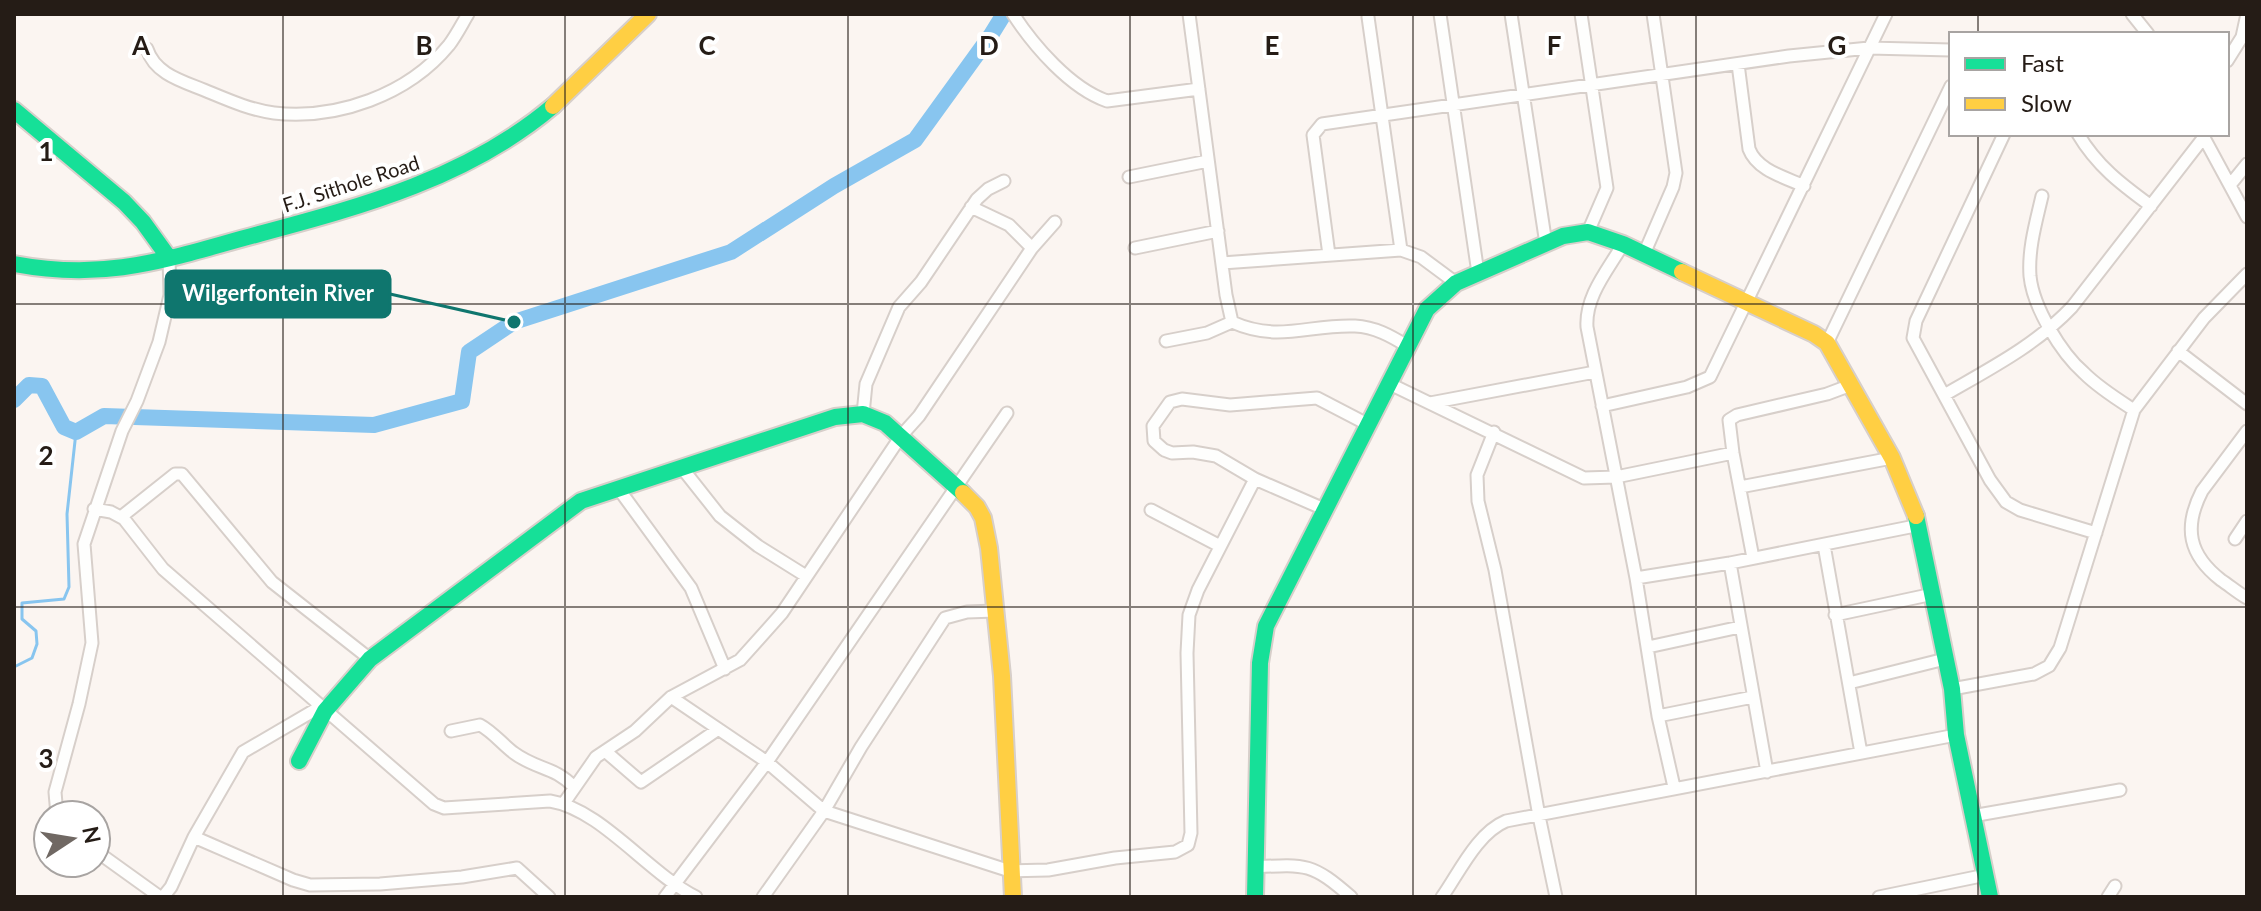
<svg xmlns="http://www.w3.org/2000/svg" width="2261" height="911" font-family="Lato,sans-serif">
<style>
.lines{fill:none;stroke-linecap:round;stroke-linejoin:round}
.stream{stroke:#88c5ef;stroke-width:3}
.river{stroke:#88c5ef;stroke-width:16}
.street-casing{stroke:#d7cfca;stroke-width:15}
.fast-casing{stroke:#d7cfca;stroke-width:20}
.slow-casing{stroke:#d7cfca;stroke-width:20}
.street{stroke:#fefefd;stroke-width:11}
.fast{stroke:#16e098;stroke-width:16}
.slow{stroke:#ffcf43;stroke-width:16}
.grid{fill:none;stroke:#251c16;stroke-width:2;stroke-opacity:0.55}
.labels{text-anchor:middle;stroke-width:8;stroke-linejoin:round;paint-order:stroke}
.street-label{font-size:20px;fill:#251c16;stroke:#fff}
.grid-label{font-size:26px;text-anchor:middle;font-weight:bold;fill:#251c16;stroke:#fff;stroke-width:8;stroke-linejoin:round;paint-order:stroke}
.leader{fill:none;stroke:#0f766e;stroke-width:3}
.callout-dot{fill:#0f766e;stroke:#fff;stroke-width:3}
.callout{fill:#0f766e;stroke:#0f766e;stroke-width:3}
.callout-label{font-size:22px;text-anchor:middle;font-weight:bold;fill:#fff}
</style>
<rect width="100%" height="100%" fill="#fbf5f1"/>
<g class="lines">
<!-- stream -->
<path class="stream" d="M14 667 32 658 37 644 36 631 22 619V603L64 599 69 587 67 514 76 432"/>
<!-- river -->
<path class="river" d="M14 400 29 385 42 386 64 427 76 432 104 416 374 425 462 401 469 352 514 322 731 252 834 186 915 140 991 35 1004 14"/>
<defs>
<path id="street" d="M1013 14C1034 46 1070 88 1107 101L1199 89
M1189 14 1226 295 1232 322C1279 343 1309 324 1355 326 1375 327 1391 336 1407 346
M1440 14 1478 273
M1511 14 1546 244
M1581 14 1607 188 1588 232
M2132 14 2148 34
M1368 17 1401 250
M147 49C155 74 182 81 204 90 226 99 250 110 274 113 337 120 408 95 449 45 456 36 462 24 468 14
M2227 61 2242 37 2247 14
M1738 64 1749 149C1757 170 1784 177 1804 186
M2004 134 1916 321 1913 338 1990 480 2006 502 2020 510 2096 533
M2078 134C2097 166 2121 184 2151 206
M2202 134 2247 217
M1129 177 1208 161
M2230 185 2247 164
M2042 196C2036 222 2028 249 2030 276 2033 307 2061 353 2084 373 2099 388 2117 399 2134 410
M971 207 1009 225 1032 248
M1623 244C1608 270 1585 296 1587 327L1636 578 1658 716 1674 787
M1135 248 1218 231
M1644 254 1673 187 1676 173 1653 14
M1329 255 1313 135 1322 124 1789 56 1869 48 1951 50
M1222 263 1401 250 1421 257 1456 283
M1166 341 1207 333 1232 322
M1827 343 1951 86
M2178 351 2247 404
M1388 383 1584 478 1616 477 1733 453
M1946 394C1991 368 2036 345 2072 307L2204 137
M1430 403 1595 372
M1602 406 1687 387 1710 377 1886 14
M863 414 866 384 899 307 921 282 977 199 988 189 1004 181
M2247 431 2202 491C2183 528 2189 555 2221 580 2230 586 2238 593 2247 598
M1494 432 1477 475 1478 501 1495 570 1539 816 1556 897
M682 468 720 516 758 546 806 576
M1740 487 1892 458
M618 488 691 588 725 669
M94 509 111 512 124 519 163 569 434 804 444 808 550 801C601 809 648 873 696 897
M1324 509 1255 479 1216 456 1193 452 1172 453 1164 450 1154 441 1153 426 1170 402 1182 399 1230 405 1317 398 1367 424
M1151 510 1220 546
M121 517 175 474H182L272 582 370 659
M2235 539 2247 521
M1824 545 1861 753
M1753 558 1733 453 1729 420 1737 415 1827 394 1851 385
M1730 563 1767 772
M1636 578 1730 563 1920 525
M1835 615 1933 594
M1648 647 1740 627
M1849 683 1945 659
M1952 689 2034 674 2049 666 2060 648 2134 410 2204 318 2247 274
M671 697 767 762 824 811 1010 871 1048 870 1115 858 1175 852 1188 845 1191 833 1187 653 1189 615 1198 590 1255 479
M1658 716 1753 697
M451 731 480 725C493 732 502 744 514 753 537 770 554 766 574 787
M605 751 641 782 717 730
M564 803 596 757 635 731 671 697 740 660 782 613 901 436 919 416 1032 248 1055 222
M57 815 55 792 79 704 92 643 84 544 122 431 137 401 159 342 170 295 169 258
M1972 816 2120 790
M194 837 243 752 320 707
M96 851 160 897
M1255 867C1306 864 1312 863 1351 897
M163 897 171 887 194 837 293 880 310 885 380 884 462 877 517 868 549 897
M665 897 767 762 1007 413
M763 897 824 811 861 747 945 618 967 612 995 611
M1442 897C1459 873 1477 833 1506 821L1956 735
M1879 897 1986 875
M2108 897 2115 886"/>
<path id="fast" d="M14 110 124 202 143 222 169 258
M14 264C110 282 169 258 259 234 364 206 469 177 553 106
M1916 516 1952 689 1956 735 1990 897
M299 761 325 711 370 659 581 501 835 417 863 414 885 423 963 493
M1255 897 1260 663 1266 626 1427 309 1456 283 1563 236 1588 232 1623 244 1682 272"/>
<path id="slow" d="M553 106 648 14
M1682 272 1814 334 1827 343 1892 458 1916 516
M963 493 977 507 983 518 989 548 1002 676 1013 897"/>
</defs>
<!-- street casing -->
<use href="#street" class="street-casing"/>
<!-- fast casing -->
<use href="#fast" class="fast-casing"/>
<!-- slow casing -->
<use href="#slow" class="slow-casing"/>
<!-- street -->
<use href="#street" class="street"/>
<!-- fast -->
<use href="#fast" class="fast"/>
<!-- slow -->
<use href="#slow" class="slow"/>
</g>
<!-- grid -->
<path class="grid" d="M283 14V897M565 14V897M848 14V897M1130 14V897M1413 14V897M1696 14V897M1978 14V34M1978 134V897M14 304H2247M14 607H2247"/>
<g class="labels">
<!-- street labels -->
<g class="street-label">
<text transform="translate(351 184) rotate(-18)" y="7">F.J. Sithole Road</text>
</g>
</g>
<g class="grid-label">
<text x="141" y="55">A</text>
<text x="424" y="55">B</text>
<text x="707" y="55">C</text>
<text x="989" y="55">D</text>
<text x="1272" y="55">E</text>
<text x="1554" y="55">F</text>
<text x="1837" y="55">G</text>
<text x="46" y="161">1</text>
<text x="46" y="465">2</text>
<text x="46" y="768">3</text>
</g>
<!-- callouts -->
<path class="leader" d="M514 322L390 294"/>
<circle class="callout-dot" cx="514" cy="322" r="8"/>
<rect class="callout" x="166" y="271" width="224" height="46" rx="8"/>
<g class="callout-label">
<text x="278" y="301">Wilgerfontein River</text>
</g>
<!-- border -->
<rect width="2261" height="911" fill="none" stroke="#251c16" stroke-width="32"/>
<!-- legend -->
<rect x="1949" y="32" width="280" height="104" fill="#ffffff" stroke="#a8a4a2" stroke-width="2"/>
<rect x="1965" y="58" width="40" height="12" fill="#16e098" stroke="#a8a4a2" stroke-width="2"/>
<text x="2021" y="72" font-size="24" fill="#251c16">Fast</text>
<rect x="1965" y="98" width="40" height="12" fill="#ffcf43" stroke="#a8a4a2" stroke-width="2"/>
<text x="2021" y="112" font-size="24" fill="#251c16">Slow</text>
<!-- north arrow -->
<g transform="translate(72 839) rotate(78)"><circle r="38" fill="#ffffff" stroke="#a8a4a2" stroke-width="2"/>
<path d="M0-6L14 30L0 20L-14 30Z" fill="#706863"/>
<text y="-12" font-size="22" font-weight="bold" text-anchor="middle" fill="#251c16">N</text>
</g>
</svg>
